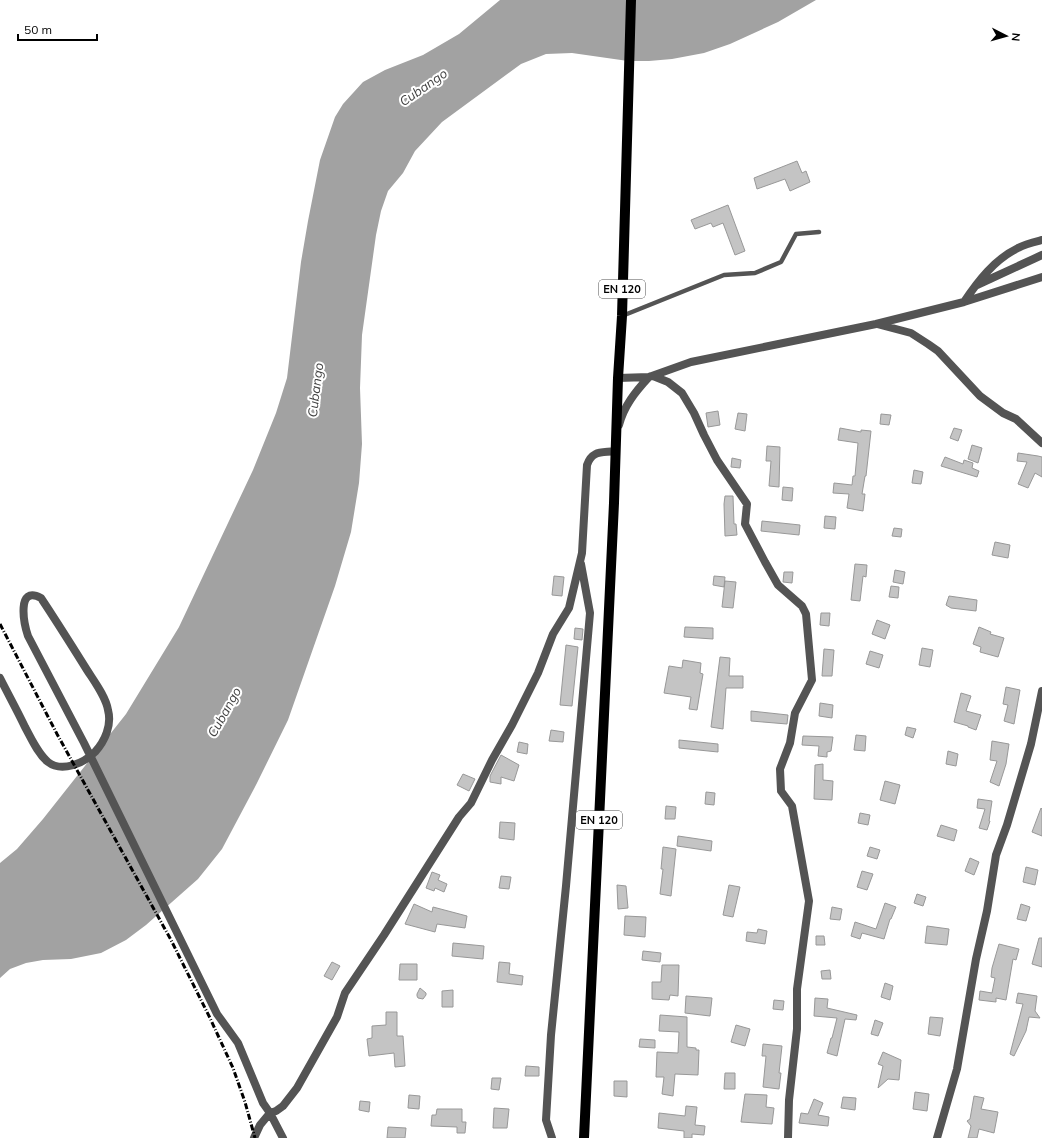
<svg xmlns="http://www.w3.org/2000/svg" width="1042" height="1138" font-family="Mulish,sans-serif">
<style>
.water{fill:#a2a2a2}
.building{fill:#c4c4c4;stroke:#989898}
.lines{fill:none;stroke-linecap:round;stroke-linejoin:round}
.service{stroke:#545454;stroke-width:4.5}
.minor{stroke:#545454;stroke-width:8}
.primary{stroke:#000;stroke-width:10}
.rail{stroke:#000;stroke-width:3;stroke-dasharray:6 2 1 2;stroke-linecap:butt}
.labels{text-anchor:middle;stroke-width:4;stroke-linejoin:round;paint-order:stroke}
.shield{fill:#fff;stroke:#4c4c4c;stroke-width:1}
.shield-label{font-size:11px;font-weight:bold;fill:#000}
.water-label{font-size:13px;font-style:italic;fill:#434343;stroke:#fff}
</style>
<rect width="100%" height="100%" fill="#fff"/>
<!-- water -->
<path class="water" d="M500 0H816L778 22 730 44 704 53 672 59 649 61H628L572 53 546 54 521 64 442 122 415 151 403 173 388 191 381 211 376 235 362 335 360 388 362 444 359 483 351 532 335 586 288 720 257 783 222 849 198 879 146 925 126 940 101 953 71 959 43 960 26 963 10 969 0 978V863L17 849 43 819 126 714 179 627 253 470 276 413 287 378 301 262 308 221 320 160 335 117 343 104 363 82 385 70 423 55 459 34Z"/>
<!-- building -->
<path class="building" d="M797 161 802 173 806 171 810 182 790 191 785 179 757 189 754 178Z
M728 205 745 251 735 255 723 223 713 227 711 223 695 229 691 220Z
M718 411 720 425 708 427 706 413Z
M738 413 747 414 745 431 735 429Z
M881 414 891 415 889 425 880 424Z
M840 428 861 432V430L871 431 866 476H865L862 494H865L863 511 847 508 849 494 833 493 834 483 852 485 853 476H855L858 443 838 440Z
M954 428 962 430 958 441 950 438Z
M972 445 982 448 978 463 968 459Z
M767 446 780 447 779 487 769 486 771 461H766Z
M1018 453 1038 456 1042 457V477L1035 473 1028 488 1018 484 1027 462 1017 461Z
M945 457 963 464 964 460 973 463 972 468 979 471 977 477 941 466Z
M732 458 741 460 740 468 731 467Z
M914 470 923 472 921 484 912 483Z
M783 487 793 488 792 501 782 500Z
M725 496H733L734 524H736L737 535 725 536 724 504Z
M825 516 836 517 835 529 824 528Z
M762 521 800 525 799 535 761 531Z
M894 528 902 529 901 537 892 536Z
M995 542 1010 545 1008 558 992 555Z
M855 564 867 565 866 577 863 576 860 601 851 600Z
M895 570 905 572 903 584 893 582Z
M784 572H793L792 583 783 582Z
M554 576 564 577 562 596 552 595Z
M714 576 725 577 724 587 713 585Z
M725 581 736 582 733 608 722 607Z
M891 586 899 587 898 598 889 597Z
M949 596 977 600 976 611 951 608 946 605Z
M821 613H830L829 626 820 625Z
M877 620 890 625 885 639 872 634Z
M685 627 713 628V639L684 637Z
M979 627 991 632 990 634 1004 638 998 657 980 652 981 647 973 644Z
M575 628 583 629 582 640 574 639Z
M566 645 578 647 572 706 560 705Z
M922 648 933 650 930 667 919 665Z
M824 649 834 650 832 676H822Z
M870 651 883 655 879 668 866 664Z
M720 657 730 658 729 676H743V688H726L723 729 711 727Z
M683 660 701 663 700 673 703 674 697 710 689 709 691 697 664 693 669 666 682 668Z
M1006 687 1020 690 1014 724 1004 721 1008 705 1003 704Z
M961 693 971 696 966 711 981 715 976 730 968 727V726L954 722Z
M820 703 833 705 832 718 819 716Z
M751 711 788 715 787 724 751 721Z
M907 727 916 729 913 738 905 735Z
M551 730 564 732 563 742 549 741Z
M856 735 866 736 865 751 854 750Z
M803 736 833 737 831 751 827 752V757L818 756 819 746 802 745Z
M679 740 718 744V752L679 748Z
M992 741 1009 744 1006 764 999 786 990 782 997 761 990 760Z
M519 742 528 744 527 754 517 752Z
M948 751 958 754 956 766 946 764Z
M501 755 519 765 514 781 501 777V784L490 782V776Z
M823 764V780L833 781 832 800 814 799 815 765Z
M463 774 475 779 469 791 457 785Z
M885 781 900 785 895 804 880 800Z
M706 792 715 793 714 805 705 804Z
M978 799 992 801 989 821H990L987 830 979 828 985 809 977 808Z
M666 806 676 807 675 819H665Z
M1041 808 1042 809V836L1032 832Z
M860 813 870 815 868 825 858 823Z
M500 822 515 823 514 840 499 838Z
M941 825 957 830 954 841 937 836Z
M678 836 712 841 711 851 677 846Z
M663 847 676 849 671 896 660 894 663 869H661Z
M870 847 880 850 877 859 867 856Z
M970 858 979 862 974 875 965 871Z
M1026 867 1038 870 1035 885 1023 882Z
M862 871 873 874 867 890 857 887Z
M432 872 440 875 438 880 447 884 444 892 435 888 434 891 426 888Z
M501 876 511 877 509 889 499 888Z
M617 885 626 886 628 908 618 909Z
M729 885 740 887 733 917 723 915Z
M917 894 926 897 923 906 914 903Z
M885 903 896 907 891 919H890L884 939 862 933 860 939 851 936 855 922 876 929Z
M414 904 432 912 433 907 467 916 465 928 437 924 435 932 405 924Z
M1021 904 1030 907 1026 921 1017 919Z
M832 907 842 909 840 920 830 919Z
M625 916 646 917 645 937 624 935Z
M927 926 949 929 947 945 925 943Z
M758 929 767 931 765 944 746 941 747 932 757 933Z
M816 936H824L825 945H816Z
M1039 938H1042V967L1032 964Z
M453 943 484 946 483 959 452 956Z
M999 944 1019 949 1016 960 1013 959 1006 1000 996 998V1002L979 1000 980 991 992 993 995 978 991 977 992 968Z
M643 951 661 953 660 962 642 960Z
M332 962 340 966 332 980 324 976Z
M499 962 510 963 509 974 523 976 522 985 497 982Z
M400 964H417V980H399Z
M662 965H679L678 996 670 995 669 1000 652 999V982H661Z
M830 970 831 979H822L821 971Z
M885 983 893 986 890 1000 881 997Z
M420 988 426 993V995L423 999 418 998 417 996V994Z
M453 990V1007H442V991Z
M1018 993 1037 996 1035 1011 1040 1018 1029 1017 1026 1031 1014 1056 1010 1054 1023 1004 1016 1003Z
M686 996 712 998 710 1016 685 1013Z
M815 998 828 999 827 1008 857 1015 856 1020 845 1019 837 1056 827 1053 831 1038H832L837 1018 814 1016Z
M774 1000 784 1001 783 1010 773 1009Z
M386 1012H397V1036H403L405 1066 395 1067 394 1053 369 1056 367 1039 372 1038V1026L386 1025Z
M660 1015 687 1017V1047L696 1048V1050H699L698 1075 675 1074 673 1096 662 1094 664 1077H656L657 1052 678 1053 679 1032 659 1031Z
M930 1017 943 1018 940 1036 928 1034Z
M875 1020 883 1023 878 1036 871 1034Z
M736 1025 750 1029 745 1046 731 1042Z
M640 1039 655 1040V1048L639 1047Z
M763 1044 782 1046 779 1073H781L779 1089 763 1087 766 1056H762Z
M883 1052 901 1060 899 1080 888 1079 878 1088 883 1066 878 1064Z
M526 1066 539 1067V1076H525Z
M725 1073H735V1089H724Z
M492 1078H501L499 1090 491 1089Z
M614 1081H627V1097L614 1096Z
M915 1092 929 1094 927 1111 913 1109Z
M745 1094 767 1095 766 1107 774 1108 772 1124 741 1122Z
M409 1095 420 1096 419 1109 408 1108Z
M974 1096 984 1098 981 1109 998 1112 994 1133 979 1129 977 1138H968L971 1126 967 1121 970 1119Z
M843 1097 856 1098 855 1110 841 1108Z
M814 1099 823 1103 818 1115 829 1117 828 1126 799 1123 801 1113 808 1114Z
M360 1101 370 1102 369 1112 359 1110Z
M686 1106 697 1107 695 1125 705 1126 704 1135 692 1134V1138H684V1131L658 1128 659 1113 685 1116Z
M494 1108 509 1109 507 1128H493Z
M437 1109H462V1122H466L465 1133H457V1127L431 1126 432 1115H436Z
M388 1127 406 1128 405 1138H387Z"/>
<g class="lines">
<!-- service -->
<path class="service" d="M622 316 724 275 755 273 781 262 796 234 819 232"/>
<!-- minor -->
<path class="minor" d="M977 285 1042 255
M964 302 1042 277
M877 324 911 333 928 344 938 351 980 396 1003 413 1016 419 1042 443
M653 376 668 382 682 393 694 413 704 435 717 460 747 504 745 524 765 562 778 585 802 606 806 614 812 680 795 713 790 743 780 769 781 791 792 806 809 901 797 989V1029L789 1100 788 1138
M618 378 649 377 691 362 876 324 964 302C978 281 995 259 1018 248 1025 244 1034 242 1042 240
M619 425C624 406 635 392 649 377
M0 678C8 694 17 710 25 727 31 738 38 754 48 762 62 773 84 763 95 752 105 741 112 725 108 710 106 697 94 681 87 670 72 646 57 622 41 598 16 585 24 624 28 636L84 743 217 1014 238 1043 263 1103 270 1113 260 1125 254 1138
M283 1138 270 1113 276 1111 283 1106 297 1088 337 1017 345 993 384 935 459 817 471 803 492 760 512 725 538 673 553 634 569 608 582 553 587 465C592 450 602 453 615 451
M552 1138 546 1120 551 1035 566 886 590 613 581 564
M937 1138 957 1069 976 959 987 911 996 855 1007 825 1031 744 1042 691"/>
<!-- primary -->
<path class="primary" d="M584 1138 614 503 618 378 622 316 631 0"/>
<!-- rail -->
<path class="rail" d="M0 624 57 734 171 940 210 1018 233 1068 245 1102 255 1138"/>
</g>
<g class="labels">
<!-- shield labels -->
<g class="shield">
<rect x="599" y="280" width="46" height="18" rx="3"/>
<rect x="576" y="811" width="46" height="18" rx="3"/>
</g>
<g class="shield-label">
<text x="622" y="293">EN 120</text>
<text x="599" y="824">EN 120</text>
</g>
<!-- water labels -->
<g class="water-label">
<text transform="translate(423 87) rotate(-35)" y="5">Cubango</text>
<text transform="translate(315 390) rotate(-83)" y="5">Cubango</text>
<text transform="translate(224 712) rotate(-61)" y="5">Cubango</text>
</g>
</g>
<!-- north arrow -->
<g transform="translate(1006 36) rotate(96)" stroke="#ffffff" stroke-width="3" paint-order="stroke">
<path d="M0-3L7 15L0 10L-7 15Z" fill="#000000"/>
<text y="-6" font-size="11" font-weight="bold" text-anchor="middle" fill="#000000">N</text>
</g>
<!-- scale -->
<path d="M18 34v6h79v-6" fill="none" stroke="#000000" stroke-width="2"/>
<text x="24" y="34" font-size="12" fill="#000000" stroke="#ffffff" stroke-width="3" paint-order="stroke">50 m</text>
</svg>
